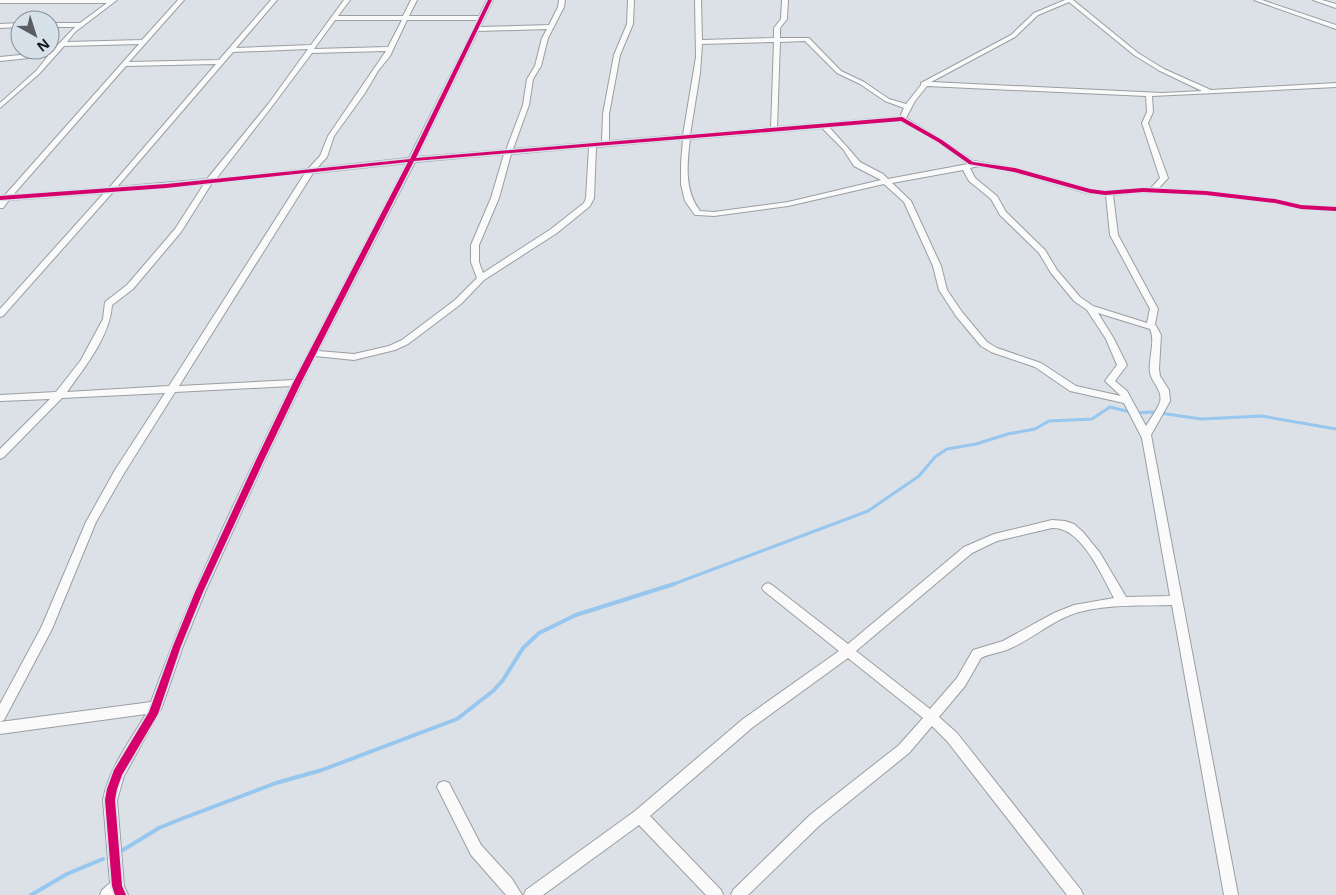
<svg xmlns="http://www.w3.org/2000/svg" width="1336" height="895" font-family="'Noto Sans',sans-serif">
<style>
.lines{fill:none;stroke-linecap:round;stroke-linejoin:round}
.stream-far1{stroke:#97c6ee;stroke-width:3}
.stream{stroke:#97c6ee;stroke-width:4}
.minor-casing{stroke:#9a9ea2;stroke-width:2}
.minor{fill:#fafafb;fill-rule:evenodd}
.cycleway-casing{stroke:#d7e1ea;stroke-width:3}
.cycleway{fill:#d6006c;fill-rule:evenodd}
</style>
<rect width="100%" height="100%" fill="#dbe1e6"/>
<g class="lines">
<!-- stream-far1 -->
<path class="stream-far1" d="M1136 413 1153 412 1201 419 1262 416 1336 429
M671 585 868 511 919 476 935 457 947 449 976 444 1008 434 1035 429 1049 421 1092 419 1110 407 1130 412"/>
<!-- stream -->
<path class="stream" d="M123 850 159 828 181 819 276 783 322 770 457 719 493 691 503 680 523 648 539 633 576 615 674 584
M31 895 67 874 103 859"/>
<defs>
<path id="minor" d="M0 0H117L75 32 67 42 142 40 178 0H184L129 62 219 60 271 0H277L236 48 311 45 344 0H350L338 16H403L411 0H417L409 16H479L487 0H493L480 27 549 25 558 7 559 0H565L564 7 548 38 541 66 533 79 529 105 513 149 602 142 603 114 614 55 627 24 628 0H634L633 24 620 55 609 114V141L683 135 696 57 695 0H701L702 40 774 38V28L781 19 782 0H788L787 19 780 28V38H809L841 71 864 82 889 99 906 104 921 85V83L1011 35 1034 13 1065 0H1073L1138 53 1164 69 1211 90 1336 83V87L1152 96 1153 112 1148 123 1168 178 1158 189 1206 191 1275 199 1301 205 1336 207V211L1301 209 1275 203 1206 195 1143 192 1113 195 1118 235 1158 309 1155 324 1161 335 1159 369 1160 376 1169 390 1170 401 1151 435 1238 895H1224L1172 605C1141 606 1109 604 1079 612 1054 619 1034 638 1011 648 1001 653 991 653 981 658L965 686 939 717 957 733 1081 890 1083 895H1067L947 741 932 726 909 753 820 825 748 895H731L733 890 810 815 899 745 923 718 848 658 753 727 650 816 721 890 723 895H706L639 825 543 895H524L526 890 635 811 743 719 839 651 764 591 762 588 764 585 768 583 772 585 848 644 964 547 994 534 1052 520 1065 521 1074 524 1083 532 1100 553 1126 597 1170 596 1142 438 1124 403 1070 391 1035 367 991 352 981 346 956 316 939 290 933 266 904 202 884 184 788 206 714 216 698 215H695L685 201 681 184V163L683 139 596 147 594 198 590 206 557 233 484 280 461 304 408 344 395 350 354 360 315 356 265 460 205 592 183 646 162 707 124 776 117 800 124 886 128 895H100L102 890 110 883 103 800C109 768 130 741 146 714L0 734V722L151 702C190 593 240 490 291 386L175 392 123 475 96 522 52 629 4 720 0 722V704L41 628 86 522 115 470 165 393 62 398 4 457 0 459V449L50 399 0 401V395L56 392 81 360 103 319 105 302 127 285 175 229 204 184 113 192 3 316 0 317V309L104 193 9 200 3 208H0V196L5 195 139 44 64 46 40 73 0 108V103L36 71 48 56 0 61V57L51 52 75 27H50V23H80L107 3H0ZM1069 2 1134 55 1160 71 1202 91 1162 93 931 82 1015 37 1038 15ZM335 20H402L388 47 314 49ZM407 20H478L409 158 317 168 327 157 334 136 365 93 378 71 390 56ZM547 29 542 38 535 66 527 79 523 105 506 150 417 157 478 31ZM805 41 837 73 860 84 885 101 904 108 900 117 777 127 780 42ZM774 42 771 128 690 135 700 73 702 44ZM308 49 269 103 207 179 117 187 233 52ZM386 51 328 136 320 156 308 169 216 179 273 105 312 53ZM216 64 109 188 13 195 126 66ZM927 86 1146 96 1147 112 1142 123 1160 178 1151 188 1105 191 1091 189 1015 168 973 161 942 140 906 118 915 101ZM901 121 938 142 968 164 888 179 883 174 860 162 847 147 829 127ZM822 128 843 149 854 166 881 180 788 202 714 212 700 211C684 190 687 164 690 139ZM589 147 586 198 584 203 551 229 483 273 479 262V245L499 198 511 154ZM504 154 491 198 471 245V262L477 278 455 300 402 340 389 346 354 354 318 351 415 162ZM407 163 294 380 179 386 313 173ZM979 166 1014 172 1087 193 1106 195 1110 235 1150 309 1147 323 1093 306 1080 297 1057 270 1045 250 1006 212 997 196 975 178 970 168ZM963 170 969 181 991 199 1000 215 1039 253 1051 273 1074 301 1087 310 1106 339 1117 365 1105 381 1121 396 1076 386 1041 363 997 348 987 342 962 312 947 290 941 266 911 201 892 183ZM305 173 169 386 67 392C85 367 110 336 112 305L133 289 181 232 212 183ZM1098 313 1150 329C1156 342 1148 359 1150 373 1152 383 1163 390 1160 402 1157 410 1150 419 1146 426L1127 391 1115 381 1127 365 1114 339ZM1052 528C1081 526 1102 576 1114 598L1074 605 1054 613 1003 641 973 650 957 678 930 709 856 651 972 553 997 541Z
M1254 0H1262L1336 25V29Z
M1313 0H1322L1336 4V8Z
M20 23V27L0 28V24Z
M444 781 449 783 481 845 512 879 522 895H506L471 855 437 787 439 783Z"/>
</defs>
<!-- minor casing -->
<use href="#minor" class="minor-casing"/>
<!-- minor -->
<use href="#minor" class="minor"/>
<defs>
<path id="cycleway" d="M488 0H492L416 158 902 117 942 140 973 162 1015 168 1090 189 1105 191 1143 188 1206 191 1275 199 1301 205 1336 207V211L1301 209 1275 203 1206 195 1143 192 1105 195 1090 193 1014 172 969 164 938 142 901 121 414 161 301 383 264 460 203 592 181 646 158 714 122 775 117 789 115 800 122 886 126 895H115L112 886 105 800 107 789 114 770 149 712 173 646 195 592 256 460 293 383 408 162 166 188 0 200V196L166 184 410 159Z"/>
</defs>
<!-- cycleway casing -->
<use href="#cycleway" class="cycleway-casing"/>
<!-- cycleway -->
<use href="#cycleway" class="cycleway"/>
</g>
<!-- north arrow -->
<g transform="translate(35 35) rotate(141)"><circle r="24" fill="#d7e1ea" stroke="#899197"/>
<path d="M0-4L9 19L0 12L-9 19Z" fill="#5a5e62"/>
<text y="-8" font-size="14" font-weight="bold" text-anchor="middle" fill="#14181b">N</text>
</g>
</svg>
